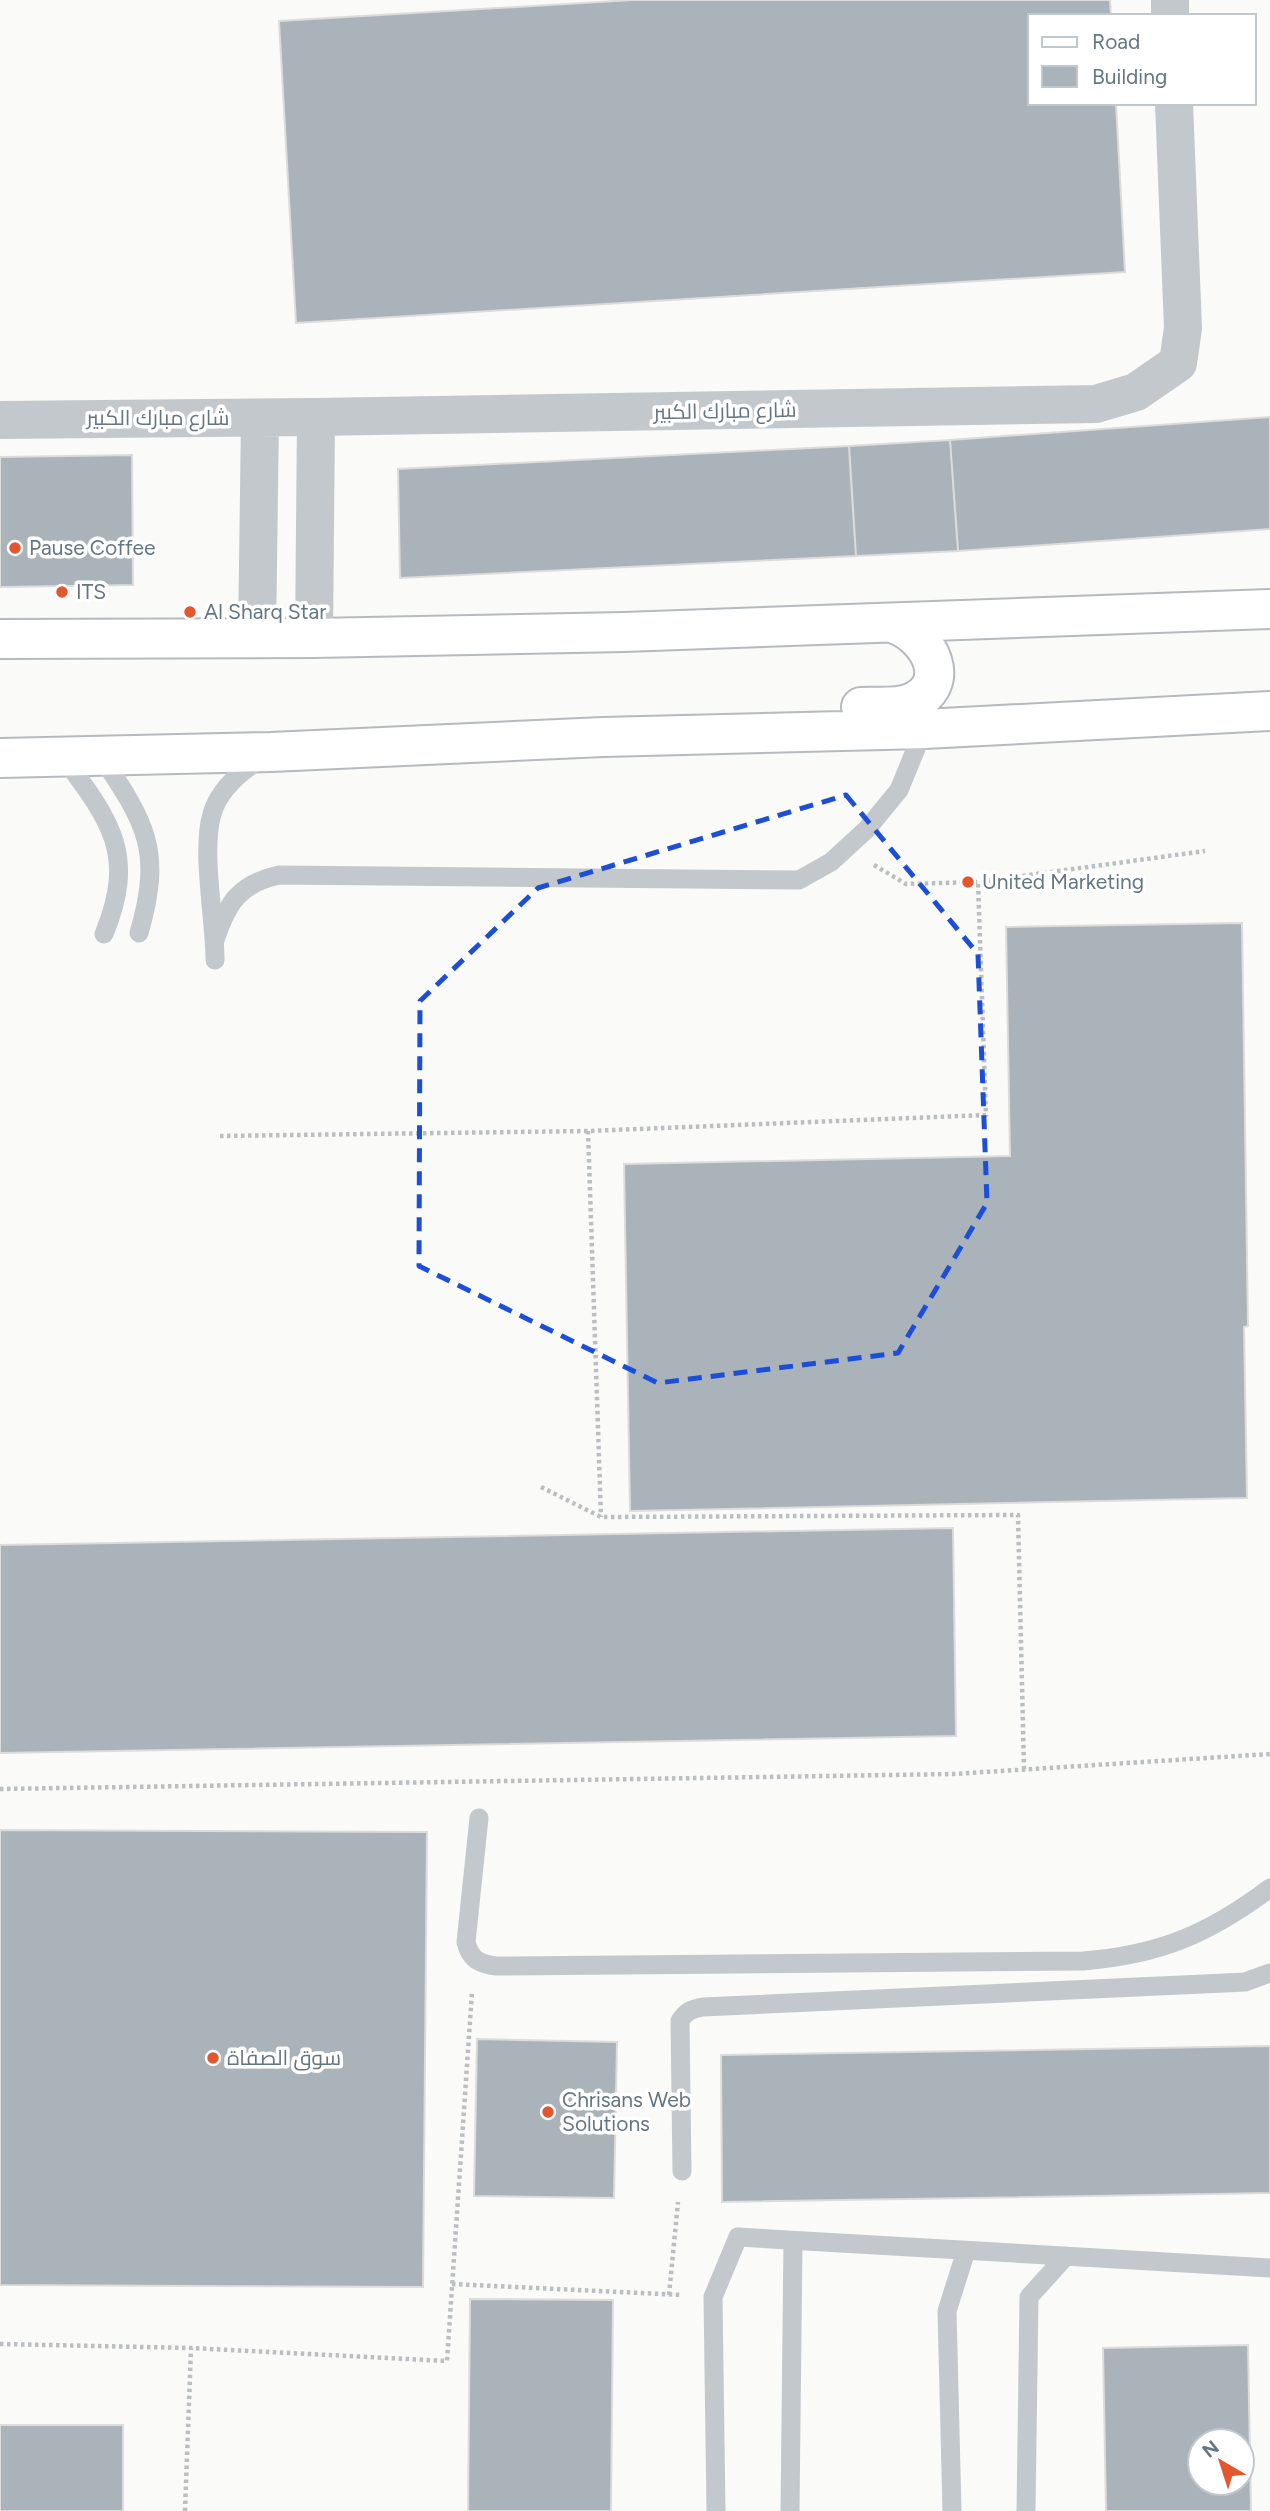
<svg xmlns="http://www.w3.org/2000/svg" width="1270" height="2511" font-family="Figtree,Cairo,sans-serif">
<style>
.building{fill:#aab3b9;stroke:#dcdcda;stroke-width:2;fill-rule:evenodd}
.lines{fill:none;stroke-linecap:round;stroke-linejoin:round}
.primary-casing{stroke:#b5babe;stroke-width:42}
.path{stroke:#bbbfc2;stroke-width:4.5;stroke-dasharray:3.5 3.5;stroke-linecap:butt}
.service{stroke:#c3c8cc;stroke-width:19}
.minor{stroke:#c3c8cc;stroke-width:38}
.primary{stroke:#fff;stroke-width:38}
.marked{fill:none;stroke:#1d4ed8;stroke-width:5;stroke-dasharray:14 9;stroke-linejoin:round}
.poi-dot{fill:#e4572e;stroke:#fff;stroke-width:2.5}
.labels{text-anchor:middle;stroke-width:7;stroke-linejoin:round;paint-order:stroke}
.street-label{font-size:21px;fill:#657683;stroke:#fff}
.poi-label{font-size:21px;fill:#657683;stroke:#fff;text-anchor:start}
</style>
<rect width="100%" height="100%" fill="#fafaf8"/>
<!-- building -->
<path class="building" d="M632 0H1110L1111 16H1030V103H1116L1125 272 296 323 279 21Z
M1270 417V529L958 551 950 440Z
M950 440 958 551 856 556 849 446Z
M849 446 856 556 400 578 398 469Z
M132 455 133 585 0 587V457Z
M1242 923 1248 1326 1244 1327 1247 1498 630 1511 624 1164 1010 1156 1006 927Z
M953 1528 956 1736 0 1753V1545Z
M0 1830 427 1832 423 2287 0 2285Z
M477 2039 617 2042 614 2198 474 2196Z
M1270 2046V2193L722 2202 721 2055Z
M470 2299 613 2300 611 2511H468Z
M1248 2345 1251 2511H1106L1103 2348ZM1200 2441H1242V2483H1200Z
M0 2425H123V2511H0Z"/>
<g class="lines">
<defs>
<path id="primary" d="M0 639 314 638 624 632 1270 609
M861 707C876 706 896 709 911 703 955 684 929 636 895 624
M0 758 271 752 603 737 924 729 1270 711"/>
</defs>
<!-- primary casing -->
<use href="#primary" class="primary-casing"/>
<!-- path -->
<path class="path" d="M874 865 906 884 978 882 1205 851
M588 1131 601 1517
M220 1136 588 1131 986 1115 978 882
M541 1487 601 1517 1018 1515 1024 1769
M0 1789 953 1774 1270 1754
M452 2284 682 2295
M669 2295 678 2202
M0 2344 191 2348
M185 2511 191 2348 447 2361 472 1992"/>
<!-- service -->
<path class="service" d="M101 756C146 824 163 850 139 933
M63 757C110 820 137 854 104 934
M215 940C227 904 238 884 279 875L799 880 831 862 867 829 899 790 924 729
M215 960C215 919 201 851 212 814 219 789 241 771 262 758
M479 1818 466 1942C470 1959 479 1964 496 1966L1083 1961C1159 1955 1209 1934 1270 1888
M682 2171 680 2021C686 2011 692 2009 703 2007L1225 1983 1245 1982 1270 1973
M716 2511 713 2297 738 2237 1270 2268
M790 2511 793 2241
M952 2511 947 2311 966 2251
M1026 2511 1029 2297 1066 2256"/>
<!-- minor -->
<path class="minor" d="M1170 0V16
M0 420 316 417 1096 404 1136 392 1178 363 1183 328 1174 103
M257 638 260 418
M314 638 316 417"/>
<!-- primary -->
<use href="#primary" class="primary"/>
</g>
<!-- marked area -->
<path class="marked" d="M846 795 978 954 987 1203 898 1353 658 1383 419 1266 420 1001 538 888Z"/>
<!-- markers -->
<g class="poi-dot">
<circle cx="15" cy="548" r="7"/>
<circle cx="62" cy="592" r="7"/>
<circle cx="190" cy="612" r="7"/>
<circle cx="968" cy="882" r="7"/>
<circle cx="213" cy="2058" r="7"/>
<circle cx="548" cy="2112" r="7"/>
</g>
<g class="labels">
<!-- street labels -->
<g class="street-label">
<text transform="translate(725 411) rotate(-1)" y="7">شارع مبارك الكبير</text>
<text x="158" y="425">شارع مبارك الكبير</text>
</g>
<!-- poi labels -->
<g class="poi-label">
<text x="29" y="555">Pause Coffee</text>
<text x="76" y="599">ITS</text>
<text x="204" y="619">Al Sharq Star</text>
<text x="982" y="889">United Marketing</text>
<text x="227" y="2065">سوق الصفاة</text>
<text x="562" y="2107">Chrisans Web<tspan x="562" dy="24">Solutions</tspan></text>
</g>
</g>
<!-- legend -->
<rect x="1028" y="14" width="228" height="91" fill="#ffffff" stroke="#c1c8cd" stroke-width="2"/>
<rect x="1042" y="37" width="35" height="10" fill="#ffffff" stroke="#c1c8cd" stroke-width="2"/>
<text x="1092" y="49" font-size="21" fill="#657683">Road</text>
<rect x="1042" y="66" width="35" height="21" fill="#aab3b9" stroke="#c1c8cd" stroke-width="2"/>
<text x="1092" y="84" font-size="21" fill="#657683">Building</text>
<!-- north arrow -->
<g transform="translate(1221 2462) rotate(321)"><circle r="33" fill="#ffffff" stroke="#c1c8cd" stroke-width="2"/>
<path d="M0-5L12 26L0 18L-12 26Z" fill="#e4572e"/>
<text y="-10" font-size="19" font-weight="bold" text-anchor="middle" fill="#657683">N</text>
</g>
</svg>
